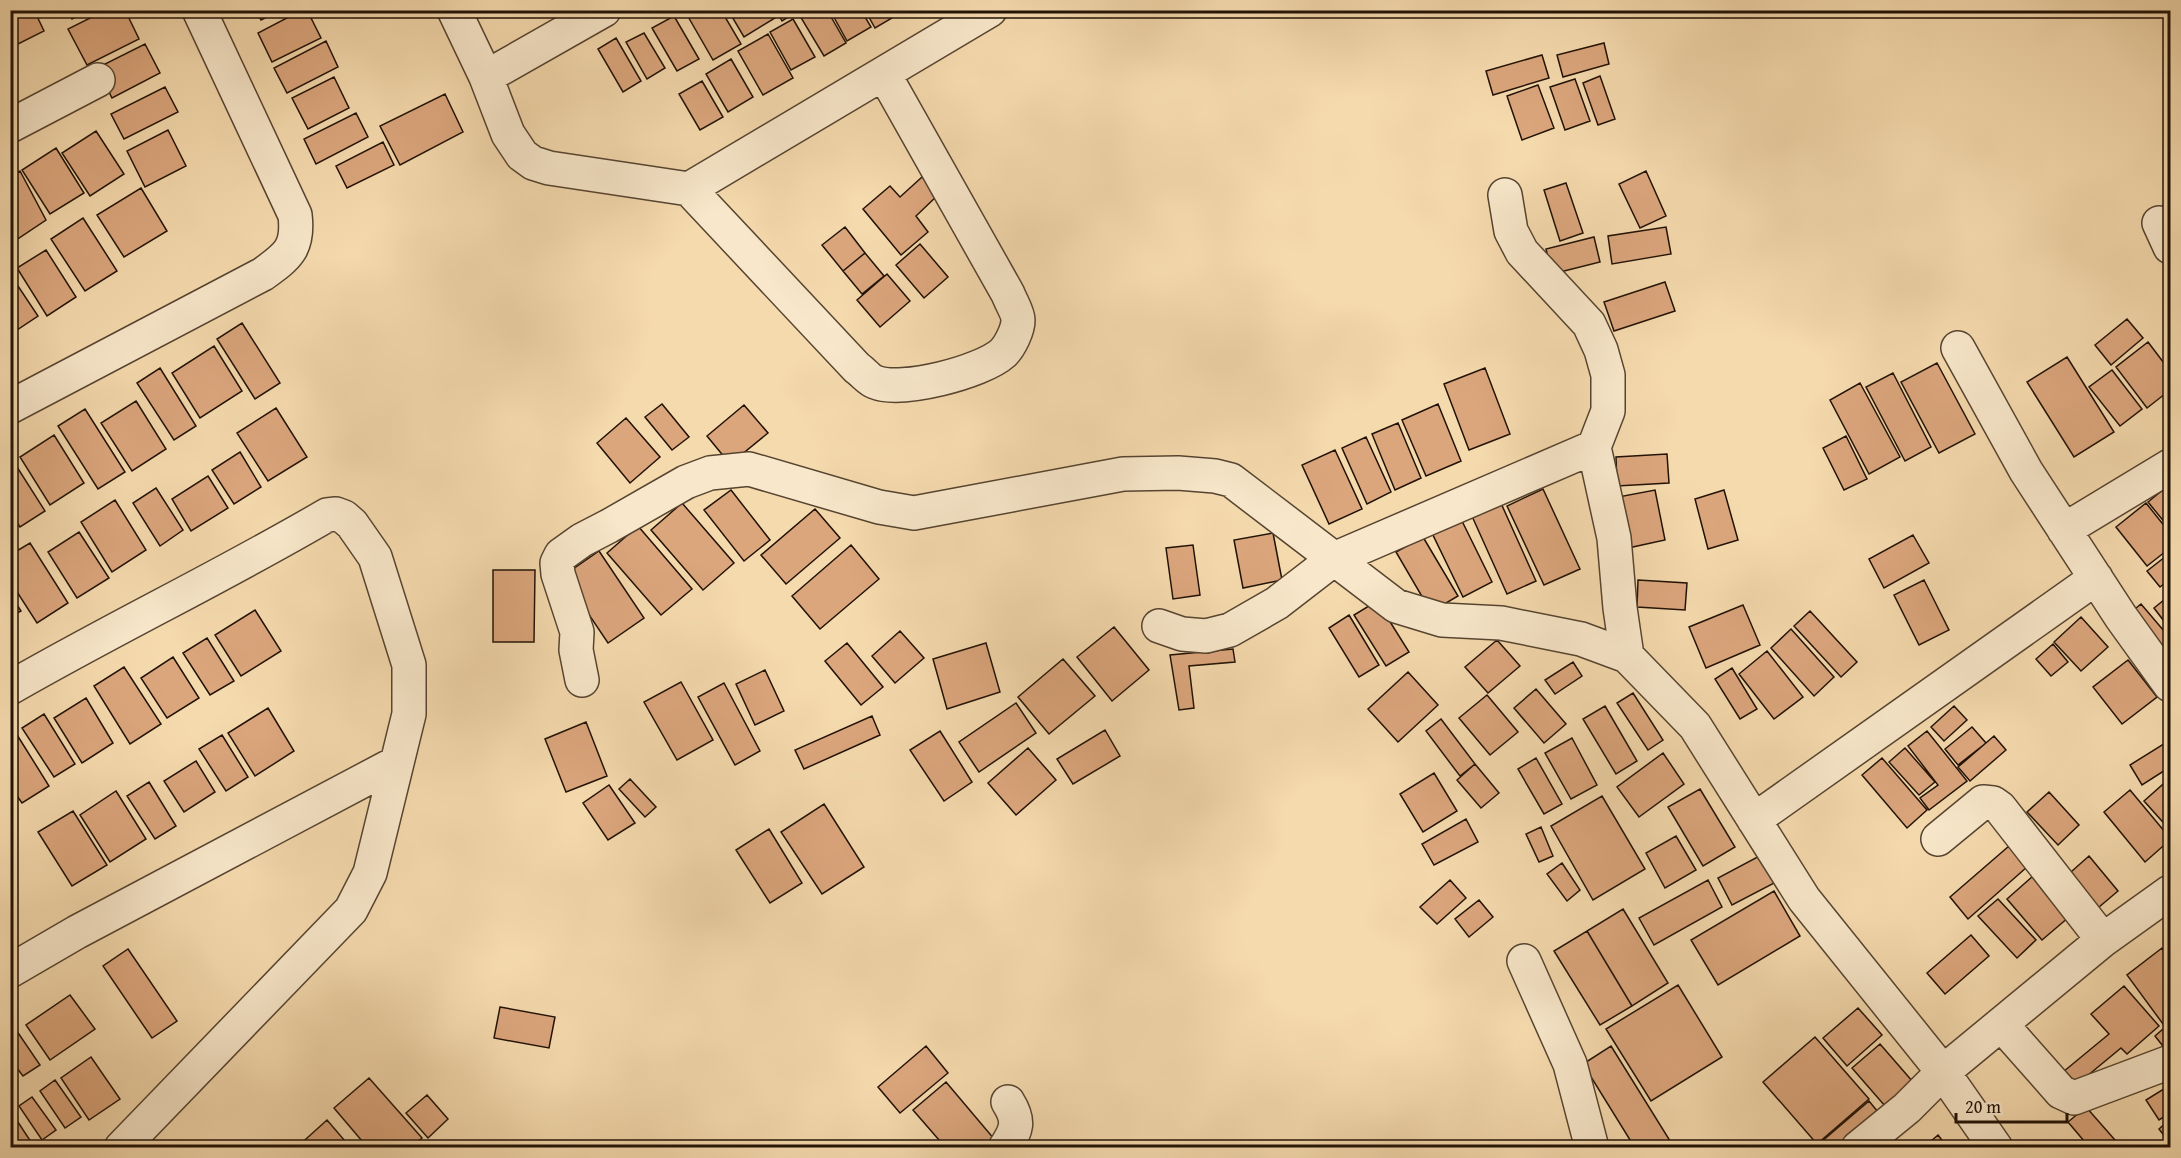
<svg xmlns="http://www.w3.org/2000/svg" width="2181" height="1158" font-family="'Gentium Book Plus',serif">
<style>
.building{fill:#dca67d;stroke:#211206;stroke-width:1.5}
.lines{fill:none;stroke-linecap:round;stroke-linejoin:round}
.street-casing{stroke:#564430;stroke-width:36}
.street{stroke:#f8e7ca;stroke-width:33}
</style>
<rect width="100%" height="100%" fill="#f5daae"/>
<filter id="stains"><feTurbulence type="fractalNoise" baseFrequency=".00333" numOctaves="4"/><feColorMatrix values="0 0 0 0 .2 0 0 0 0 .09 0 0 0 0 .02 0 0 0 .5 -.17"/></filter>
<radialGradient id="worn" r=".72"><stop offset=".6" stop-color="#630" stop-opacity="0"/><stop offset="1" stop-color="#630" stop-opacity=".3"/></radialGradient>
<!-- building -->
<path class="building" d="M10 10H34L44 31 10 48Z
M68 10H90L72 19Z
M106 10H125L139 39 87 65 68 29Z
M256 10H281L261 20Z
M302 10H307L321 38 272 62 258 33Z
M691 10H721L741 44 713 60 686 13Z
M728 10H771L775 18 744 37Z
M776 10H800L782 21Z
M809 10H827L846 43 824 56 800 16Z
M830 10H861L871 27 847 41Z
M865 10H888L892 18 875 28Z
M674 16 699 59 677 71 652 28Z
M793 19 815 57 791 70 770 32Z
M644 33 665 68 647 79 626 42Z
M768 34 793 78 763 95 738 51Z
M616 38 641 81 623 92 598 49Z
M326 41 338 67 287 93 274 68Z
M1604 43 1609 64 1563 77 1557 55Z
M145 44 160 73 112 98 97 68Z
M1542 55 1549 78 1493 95 1486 71Z
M731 59 753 97 728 112 706 74Z
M1600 76 1615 119 1598 125 1583 83Z
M334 77 349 108 308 129 292 98Z
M1575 79 1590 121 1565 130 1550 87Z
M702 81 723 117 700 130 679 94Z
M1538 85 1554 128 1522 140 1507 96Z
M165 87 178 112 124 139 111 114Z
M445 94 463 132 400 165 380 126Z
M356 113 368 137 316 164 304 139Z
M168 130 186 166 145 187 127 151Z
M96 131 124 174 90 196 62 153Z
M383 142 394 165 347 188 336 166Z
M56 148 84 193 50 214 22 170Z
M20 171 46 220 10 244V177Z
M1646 171 1666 216 1640 228 1619 184Z
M922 177 939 194 916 216 928 232 901 255 863 209 890 186 900 197Z
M1566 183 1583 233 1560 241 1544 190Z
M141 188 167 231 124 257 97 215Z
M83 218 117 271 85 291 51 239Z
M845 227 865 253 843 271 822 245Z
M1666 227 1671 254 1612 264 1608 236Z
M1594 237 1600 262 1552 274 1546 249Z
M920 244 948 277 924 298 896 265Z
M46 250 76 297 47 316 17 268Z
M865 253 884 276 862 294 843 271Z
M10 274 38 316 11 334 10 332Z
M887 274 910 301 880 327 857 300Z
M1665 282 1675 311 1614 331 1604 302Z
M2127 319 2143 338 2111 365 2095 345Z
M242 323 280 383 255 399 217 339Z
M2148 342 2170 371V390L2147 408 2116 367Z
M214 346 242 391 200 418 172 373Z
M2067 357 2114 432 2074 457 2027 382Z
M1937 363 1975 434 1939 453 1901 382Z
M160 368 196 426 174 440 137 383Z
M1485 368 1510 434 1469 450 1444 384Z
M2112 370 2142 409 2120 426 2089 387Z
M1893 373 1931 447 1905 461 1866 387Z
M1860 383 1900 457 1869 474 1830 400Z
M136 401 166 449 132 471 101 423Z
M662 404 689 437 672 450 645 417Z
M1438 404 1461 461 1426 476 1402 420Z
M744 405 768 433 730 464 707 436Z
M276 408 307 457 268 481 237 433Z
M85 409 125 472 98 489 58 426Z
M626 418 660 457 630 483 597 443Z
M1398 423 1421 478 1395 490 1372 434Z
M54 435 84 483 50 505 20 457Z
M1846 436 1867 479 1844 490 1823 448Z
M1366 437 1391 492 1367 504 1342 448Z
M1335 450 1362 509 1329 524 1302 465Z
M240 452 261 487 234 504 212 470Z
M1667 454 1669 483 1617 486 1616 457Z
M10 456 45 511 20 527 10 512Z
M208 476 228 508 191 531 172 499Z
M2170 484V529L2148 502Z
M156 488 183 530 160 546 133 503Z
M1543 489 1580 569 1544 585 1507 506Z
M731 490 770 540 744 561 704 510Z
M1655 490 1665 540 1628 548 1618 497Z
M1724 490 1738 540 1708 549 1695 499Z
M115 500 146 550 112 572 81 522Z
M1500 501 1536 581 1507 594 1471 514Z
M682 503 734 563 703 590 651 530Z
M2146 503 2170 533V548L2147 566 2116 527Z
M815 509 840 538 786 584 761 555Z
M1461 519 1492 582 1463 597 1432 533Z
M638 526 692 589 661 615 607 553Z
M79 532 109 578 77 598 48 552Z
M1273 533 1282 580 1243 588 1234 540Z
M1913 535 1929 563 1884 588 1869 559Z
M1423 537 1458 596 1431 612 1396 552Z
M30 543 68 603 37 623 10 581V555Z
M851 545 879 579 820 629 792 596Z
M1193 545 1200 595 1173 599 1166 548Z
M599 551 644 618 608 643 563 576Z
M2170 553V579L2160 587 2147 571Z
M493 570H535L534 642H493Z
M1638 580 1687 583 1685 610 1637 607Z
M1924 580 1949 630 1919 645 1894 595Z
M10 594 21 611 10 617Z
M2170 595V622L2167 625 2154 608Z
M1377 601 1409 652 1386 666 1354 615Z
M2141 604 2170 638V669L2125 617Z
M1743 605 1760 645 1706 668 1689 627Z
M255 610 281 651 241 676 215 635Z
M1810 611 1857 662 1841 677 1794 626Z
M1349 615 1379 665 1359 677 1329 628Z
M2081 617 2108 647 2081 671 2054 642Z
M1114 627 1149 670 1112 701 1077 657Z
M1791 629 1834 677 1814 696 1771 648Z
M900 631 924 658 895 683 872 656Z
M207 638 234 681 210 695 183 653Z
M1497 640 1520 666 1488 693 1465 667Z
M847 643 883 687 861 705 825 661Z
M986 643 1000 692 947 709 933 659Z
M2053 644 2068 662 2051 676 2036 659Z
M1233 649 1235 662 1189 666 1194 708 1179 710 1170 655Z
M1767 651 1803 697 1774 719 1739 674Z
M173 657 199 698 167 718 141 678Z
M1063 659 1095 696 1049 734 1018 697Z
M2128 660 2157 697 2122 724 2093 687Z
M1573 662 1582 676 1555 694 1545 680Z
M124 667 161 724 130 744 94 686Z
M1732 668 1757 709 1740 719 1715 679Z
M765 670 784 711 755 725 736 684Z
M1408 672 1438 705 1398 742 1368 709Z
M681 682 713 740 677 760 644 702Z
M724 683 760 751 735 765 698 697Z
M1536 689 1566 724 1544 743 1514 708Z
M1633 693 1663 740 1648 750 1617 703Z
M1487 695 1518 732 1490 755 1459 718Z
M86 698 113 743 82 763 54 718Z
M1016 703 1036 733 979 772 959 742Z
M1605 706 1637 761 1616 774 1583 719Z
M1954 706 1967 720 1944 741 1931 727Z
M268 708 294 751 255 776 228 733Z
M44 714 75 764 54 777 22 728Z
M872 716 880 735 804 769 795 750Z
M1441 719 1475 764 1460 776 1426 731Z
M586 722 607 776 566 792 545 739Z
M1972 727 1986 743 1958 765 1945 749Z
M14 730 49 786 22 803 10 786V733Z
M1105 730 1120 756 1073 784 1057 759Z
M940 731 972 782 944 801 910 750Z
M1927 731 1967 781 1929 810 1920 798 1938 785 1908 746Z
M222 735 248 777 226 791 199 749Z
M1994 736 2006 750 1970 781 1958 767Z
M1572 738 1597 785 1571 799 1545 753Z
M2170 740V767L2142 785 2130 765Z
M1028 748 1056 780 1016 815 988 783Z
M1905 748 1935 782 1919 795 1889 762Z
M1663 753 1684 784 1639 817 1617 787Z
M1536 758 1562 804 1544 814 1518 769Z
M1882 758 1927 810 1907 828 1862 775Z
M196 761 215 792 184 812 164 781Z
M1475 764 1499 793 1481 808 1457 780Z
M1434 773 1457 811 1423 832 1400 794Z
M2170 778V830L2144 801Z
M630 779 656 807 645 817 619 789Z
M149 782 176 826 155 839 127 796Z
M609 785 635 823 608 840 583 803Z
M1700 789 1735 847 1703 866 1668 807Z
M2130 790 2170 838V840L2145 862 2104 812Z
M116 791 146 839 110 862 80 815Z
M2049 792 2079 825 2058 845 2027 812Z
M1602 796 1645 869 1593 900 1551 826Z
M824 804 864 867 822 894 781 832Z
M73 811 107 865 72 886 38 832Z
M1466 819 1478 842 1434 865 1422 844Z
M1541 827 1553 856 1539 862 1526 834Z
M769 829 802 883 770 903 736 850Z
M1676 836 1696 870 1665 888 1646 853Z
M2009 846 2027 867 1968 919 1950 897Z
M1765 853 1780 880 1732 905 1718 878Z
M2089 856 2118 891 2092 913 2063 879Z
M1562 863 1580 890 1567 901 1547 874Z
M2033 876 2069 917 2042 940 2007 899Z
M1450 880 1466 898 1437 924 1420 907Z
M1708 880 1722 907 1654 945 1639 918Z
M1774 891 1800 936 1718 985 1691 940Z
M1998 899 2036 940 2017 958 1978 916Z
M1479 900 1493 917 1469 937 1455 919Z
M1623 909 1668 983 1632 1006 1587 931Z
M1587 931 1632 1006 1600 1025 1554 951Z
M1971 935 1989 956 1945 994 1927 973Z
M2162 948 2170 960V1018L2163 1024 2127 975Z
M128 949 177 1021 152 1038 103 966Z
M1678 985 1722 1057 1651 1101 1606 1029Z
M2124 986 2159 1026 2127 1054 2121 1048 2075 1086 2063 1072 2109 1034 2091 1014Z
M70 995 95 1029 50 1060 26 1025Z
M500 1007 555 1017 549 1048 494 1038Z
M1858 1008 1882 1035 1847 1066 1823 1038Z
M10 1021 40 1065 23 1076 10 1059Z
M2170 1023V1055L2155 1036Z
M1815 1037 1869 1099 1817 1144 1763 1082Z
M1880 1044 1913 1082 1885 1106 1852 1068Z
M926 1046 948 1073 900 1113 878 1087Z
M1611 1046 1672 1144 1666 1148H1635L1583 1064Z
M91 1057 120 1099 89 1120 61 1078Z
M369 1078 422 1138 411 1148H368L334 1108Z
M55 1080 81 1117 65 1128 40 1091Z
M946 1082 1000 1146 998 1148H946L913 1110Z
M2170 1085V1113L2159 1120 2146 1100Z
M427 1095 448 1119 428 1138 406 1113Z
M32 1097 56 1130 42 1140 19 1106Z
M1869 1101 1882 1117 1846 1148H1824L1820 1143Z
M2086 1107 2122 1148H2090L2068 1122Z
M12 1113 35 1148H10Z
M2170 1119V1143L2159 1129Z
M327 1120 351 1148H296Z
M1938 1135 1948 1148H1923Z"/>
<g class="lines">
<defs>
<path id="street" d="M454 10 486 77 508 134 522 155 533 163 549 168 689 189 857 368C863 372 869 380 875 382 901 393 982 372 1003 353 1010 346 1018 330 1018 320 1018 313 1011 302 1008 294L884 74
M486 77 604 10
M10 126 98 80
M689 189 990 10
M1505 195 1511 231 1522 252 1589 324 1601 350 1608 375V411L1594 447 1614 538 1620 608 1627 656
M2159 223 2170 247
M1958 348 2026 471 2121 617 2170 685
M10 407 263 274C288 256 299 248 295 215L199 10
M2064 530 2170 466
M1159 626 1182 634 1206 636 1230 630 1277 603 1334 559 1594 447
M582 680 576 650 577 632 558 574 557 563 561 555 582 540 609 526 686 482 710 473 749 469 879 507 914 513 1123 474 1178 473 1215 476 1231 480 1396 606 1442 620 1501 623 1581 639 1627 656 1695 726 1804 899 1943 1072 1996 1148
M10 688C114 628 223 576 327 515L336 514 344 517 352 524 375 557 409 665V714L370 873 351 910 121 1148
M1754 820 2096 578
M1938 839 1983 802 1993 803 2000 808 2103 940
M1524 961 1570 1064 1592 1148
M10 971 77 932 396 763
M2001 1024 2061 1092 2074 1098 2170 1062
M1005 1148C1017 1130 1020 1121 1008 1102
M1858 1148 1907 1108 1943 1072 2103 940 2170 892"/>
</defs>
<!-- street casing -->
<use href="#street" class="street-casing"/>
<!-- street -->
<use href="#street" class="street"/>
</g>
<!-- margin -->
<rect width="2181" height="1158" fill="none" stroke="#f5daae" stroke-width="36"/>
<rect x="12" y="12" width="2157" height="1134" fill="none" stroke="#211206" stroke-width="3"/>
<rect x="18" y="18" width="2145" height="1122" fill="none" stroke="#211206" stroke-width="1.5"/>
<!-- scale -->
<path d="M1956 1113v9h111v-9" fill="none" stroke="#211206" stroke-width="3"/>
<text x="1965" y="1113" font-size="18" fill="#211206" stroke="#f8e7ca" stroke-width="4.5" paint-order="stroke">20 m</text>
<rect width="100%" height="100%" filter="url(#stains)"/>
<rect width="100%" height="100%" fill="url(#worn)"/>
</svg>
